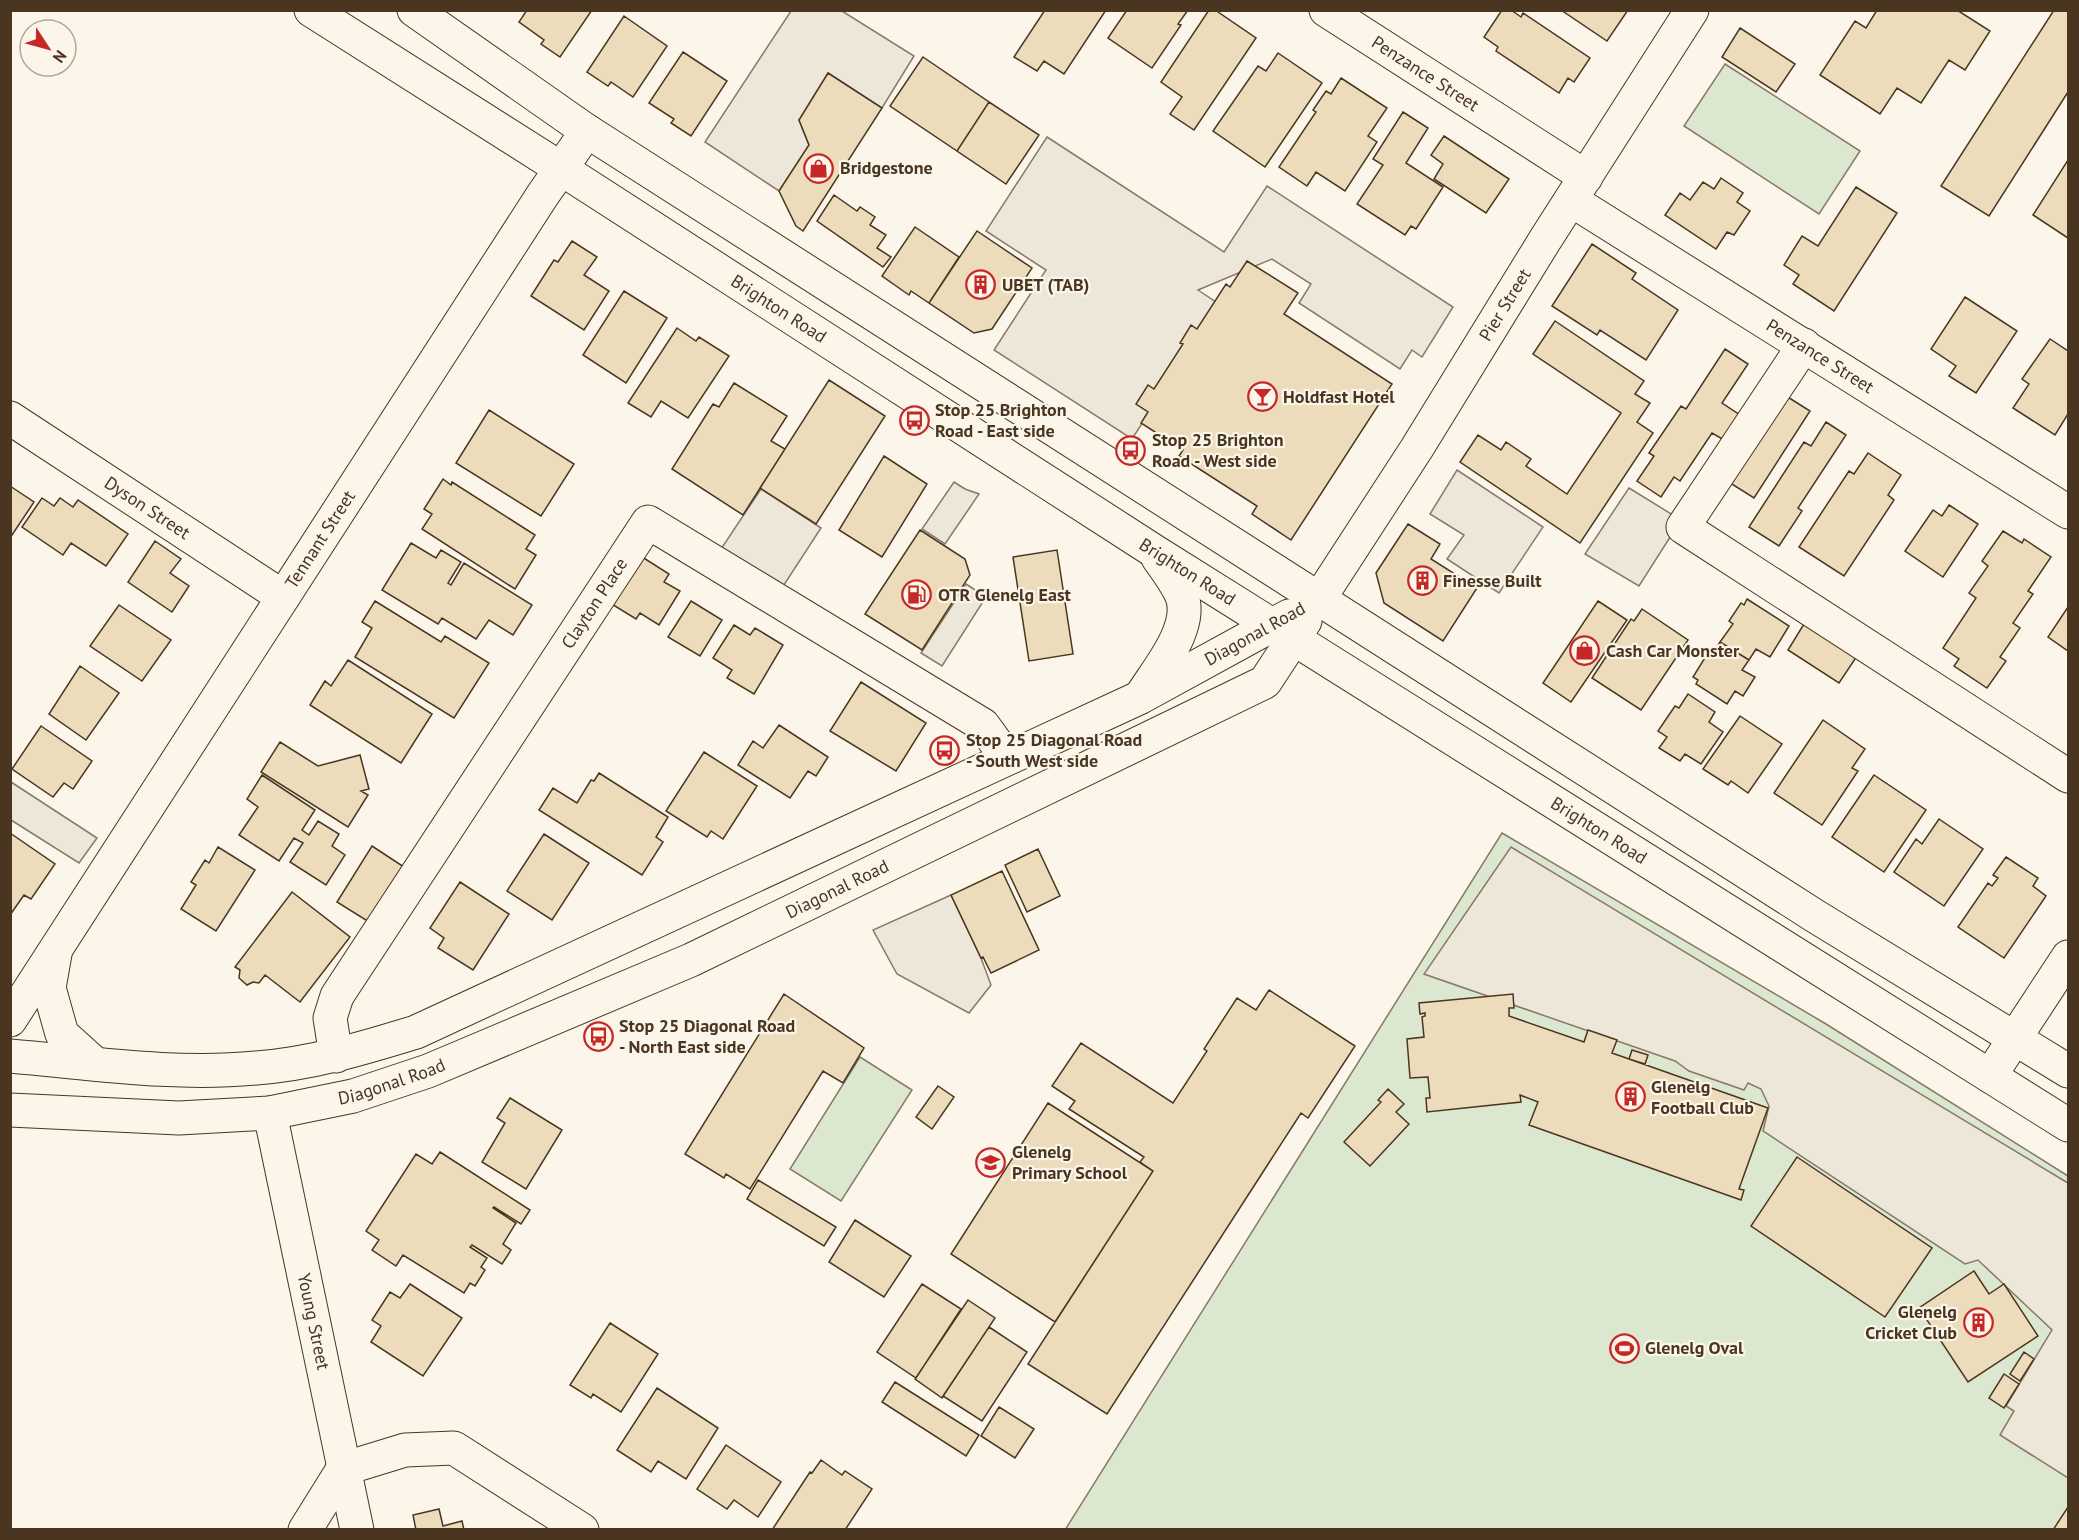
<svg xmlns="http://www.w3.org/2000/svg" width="2079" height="1540" font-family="'PT Sans',sans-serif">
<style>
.green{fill:#dce7d0;stroke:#887966;stroke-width:1.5}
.parking{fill:#ede7d9;stroke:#887966;stroke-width:1.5}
.building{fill:#ecdcbc;stroke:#4a3520;stroke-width:1.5}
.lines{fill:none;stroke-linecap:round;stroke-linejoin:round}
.minor-casing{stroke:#4a3520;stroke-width:35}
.major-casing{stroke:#4a3520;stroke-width:35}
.minor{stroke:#fbf6e9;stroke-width:33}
.major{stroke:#fbf6e9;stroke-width:33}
.labels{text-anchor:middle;stroke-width:4.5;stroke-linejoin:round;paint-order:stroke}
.street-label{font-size:18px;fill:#4a3520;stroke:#fbf6e9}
.poi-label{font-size:18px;font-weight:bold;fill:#4a3520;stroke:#fbf6e9;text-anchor:start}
</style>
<rect width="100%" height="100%" fill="#fbf6e9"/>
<!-- green -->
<path class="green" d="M1725 64 1860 151 1819 214 1684 126Z
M1502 833 1826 1024 2068 1176V1529L1065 1530Z
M860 1057 912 1090 841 1201 790 1169Z"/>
<!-- parking -->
<path class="parking" d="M791 11H842L914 56 882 108 828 73 799 120 809 145 779 191 705 142Z
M1047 137 1224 252 1267 186 1453 307 1422 357 1412 350 1400 369 1299 303 1311 284 1272 259 1198 290 1219 304 1132 439 994 350 1046 270 986 231Z
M1457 470 1543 527 1499 593 1447 559 1464 535 1430 514Z
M954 482 965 489 979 494 945 544 922 529Z
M1629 488 1681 520 1639 586 1585 554Z
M761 489 821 528 780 591 719 552Z
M966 584 986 597 942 666 921 653Z
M11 782 97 838 79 863 11 820Z
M1511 847 2068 1183V1478L2000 1435 2014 1411 2006 1406 2052 1330 1978 1260 1965 1264 1763 1131 1769 1106 1761 1089 1748 1083 1744 1090 1689 1071 1675 1061 1424 974Z
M951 895 981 958 991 985 969 1013 897 974 873 930Z"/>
<!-- building -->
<path class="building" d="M527 10H592L560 57 541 44 544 40 519 22Z
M1045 10H1106L1064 74 1044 61 1037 71 1014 57Z
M1127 10H1188L1178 24 1181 25 1152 68 1108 38Z
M1209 10H1215L1256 38 1194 130 1170 114 1182 97 1161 82Z
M1502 10H1511L1521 17 1523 13 1590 58 1574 82 1568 78 1559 93 1496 51 1498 47 1484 37Z
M1561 10H1628L1607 41Z
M1877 10H1957L1990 31 1965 70 1949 60 1921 103 1897 88 1880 114 1820 75 1855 21 1866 28Z
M2054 10H2068V92L1989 216 1941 186Z
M624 16 667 46 633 97 611 82 608 86 587 72Z
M1740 28 1795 64 1776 92 1722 57Z
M683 52 727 81 691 136 671 123 674 119 649 103Z
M1278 53 1322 83 1265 167 1213 131 1258 66 1266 71Z
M923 57 989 102 957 151 890 106Z
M828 73 882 108 803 231 796 226 779 191 809 145 799 120Z
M1341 78 1387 108 1368 136 1377 142 1345 191 1316 172 1307 186 1279 167 1316 112 1313 110 1326 91 1331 94Z
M989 102 1039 135 1006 184 957 151Z
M1403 112 1428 128 1406 163 1443 187 1416 229 1411 226 1405 235 1357 204 1383 165 1373 159Z
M1444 136 1509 179 1486 213 1434 179 1443 164 1431 155Z
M2068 160V238L2033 215Z
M1721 178 1743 193 1737 202 1750 211 1734 235 1727 232 1716 249 1665 215 1680 193 1690 200 1703 182 1714 189Z
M1856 187 1897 213 1834 311 1793 284 1799 275 1784 265 1802 236 1818 246Z
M834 195 857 211 860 207 875 217 870 225 886 235 877 248 891 257 883 267 817 221Z
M915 227 959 257 929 303 911 291 909 295 882 276Z
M977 231 1032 268 992 329 974 333 929 303Z
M572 241 597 257 584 275 609 291 584 330 531 296 554 260 558 262Z
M1592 244 1636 273 1632 279 1678 310 1646 360 1600 330 1597 335 1552 306Z
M1247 261 1298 293 1284 314 1392 384 1291 540 1252 514 1257 506 1179 456 1183 450 1141 423 1148 412 1136 404 1148 385 1154 389 1183 344 1180 343 1191 325 1197 329 1226 284 1230 287Z
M624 291 667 318 626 383 583 355Z
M1965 297 2017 331 1976 393 1949 376 1956 366 1931 349Z
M1555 321 1644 381 1635 394 1650 403 1637 422 1653 433 1580 543 1460 462 1478 435 1501 450 1506 442 1531 459 1526 466 1567 494 1621 413 1533 354Z
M677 328 696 341 699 337 729 356 688 418 661 401 651 417 628 403Z
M2050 339 2068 351V414L2055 435 2013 408 2029 384 2022 379Z
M1725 349 1748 364 1722 403 1740 415 1724 440 1712 433 1680 481 1674 477 1661 497 1637 481 1654 456 1649 453 1681 406 1686 409Z
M829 380 885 416 816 524 760 488Z
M734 383 787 416 771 441 785 449 743 515 672 469 713 404 719 407Z
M1783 394 1810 411 1754 498 1727 481Z
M489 410 574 464 541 516 456 463Z
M1826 422 1846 435 1798 508 1802 511 1779 546 1749 527 1804 442 1811 446Z
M1868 453 1901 475 1888 495 1894 500 1844 576 1799 547 1849 471 1854 474Z
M884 456 927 484 882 557 839 530Z
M443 479 451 485 452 482 535 535 526 549 536 555 515 589 422 529 432 514 424 509Z
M10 486 34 502 10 538Z
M42 498 54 506 60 498 73 507 78 500 128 534 106 566 71 543 63 555 22 527Z
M1949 505 1978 524 1943 577 1905 551 1933 510 1942 516Z
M1408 524 1440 544 1431 559 1477 588 1443 641 1384 603 1376 573Z
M920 530 965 559 970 575 922 650 865 614Z
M2003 531 2022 543 2024 539 2051 557 2028 591 2033 594 2013 623 2020 628 2000 657 2006 661 1987 688 1954 666 1959 659 1943 648 1976 598 1969 593 1988 566 1982 561Z
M155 541 181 559 170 573 189 586 172 612 128 582Z
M411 543 436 558 441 550 461 562 448 583 451 585 464 563 532 605 513 635 489 620 476 639 442 618 438 624 382 590Z
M1057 550 1073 654 1029 661 1013 557Z
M639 555 669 574 664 582 680 591 659 625 640 613 636 619 610 603Z
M1747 599 1789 626 1770 657 1756 649 1749 660 1720 642 1733 624 1729 621 1741 603 1744 605Z
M375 601 441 642 445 636 489 663 454 718 355 657 372 628 362 622Z
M691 601 722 620 700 656 668 637Z
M1598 601 1627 620 1571 702 1543 683Z
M119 605 171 640 142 681 90 646Z
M2068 607V651L2048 637Z
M1642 609 1688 640 1641 710 1592 678 1631 619 1634 621Z
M1807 619 1859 653 1839 683 1788 650Z
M734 625 750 635 755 628 783 645 754 694 727 678 732 670 713 658Z
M1720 642 1749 660 1742 670 1755 677 1743 696 1735 691 1727 704 1696 684 1698 680 1693 677 1706 656 1710 658Z
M348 660 432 714 401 763 310 705 325 681 331 686Z
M80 666 119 693 86 740 49 714Z
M861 682 926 723 896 771 830 731Z
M1688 694 1715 712 1709 722 1723 732 1701 764 1685 754 1680 761 1659 748 1667 737 1658 731 1675 706 1679 708Z
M1740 716 1782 744 1748 793 1731 781 1728 785 1703 769Z
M1823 720 1865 749 1852 768 1858 771 1822 825 1774 793Z
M779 725 828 757 816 776 808 771 790 798 738 765 753 741 763 748Z
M41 726 92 761 73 789 64 783 53 797 12 769Z
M280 742 318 766 360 755 369 789 361 791 368 795 348 827 261 772Z
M704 752 757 786 723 839 711 831 707 837 666 811Z
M599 773 668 817 656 837 663 842 642 875 539 810 553 788 577 803 591 780 594 781Z
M262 775 315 810 302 830 309 835 318 821 339 834 332 846 345 855 326 885 290 862 303 843 294 838 279 861 239 835 258 807 247 799Z
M1874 775 1926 810 1884 872 1832 837Z
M1939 819 1983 849 1944 906 1894 872 1916 839 1922 844Z
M10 833 55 864 31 899 24 895 10 915Z
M544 834 589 863 552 920 507 891Z
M372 846 404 867 369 922 337 902Z
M218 847 255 870 216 931 181 909 196 885 191 882 205 860 209 863Z
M1038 849 1060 896 1027 912 1005 865Z
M2006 857 2038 878 2033 886 2046 896 2004 958 1958 927 1988 883 1992 886 1998 878 1993 875Z
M1002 871 1039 950 991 973 983 957 981 958 951 895Z
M460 882 509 914 473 970 438 948 444 938 430 928Z
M292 892 350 937 300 1002 265 975 259 983 253 982 247 985 239 978 240 970 235 967Z
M1269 990 1355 1046 1308 1118 1301 1113 1107 1414 1028 1364 1153 1171 1140 1162 1144 1157 1069 1109 1075 1101 1052 1086 1081 1043 1173 1103 1207 1051 1204 1049 1237 998 1256 1010Z
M784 994 864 1048 843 1083 823 1071 750 1189 726 1174 724 1178 685 1154Z
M1513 994 1514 1008H1509V1016L1584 1042 1588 1030 1617 1040 1612 1053 1768 1108 1739 1189 1744 1190 1741 1200 1529 1125 1538 1102 1520 1095 1521 1102 1427 1112 1426 1098H1430L1428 1077 1410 1078 1407 1039 1424 1037 1422 1017 1425 1016V1013L1420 1014 1419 1003Z
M1632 1050 1648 1055 1645 1064 1629 1059Z
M938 1086 954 1097 932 1129 916 1117Z
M1388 1089 1404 1104 1396 1112 1409 1124 1370 1166 1344 1142 1381 1102 1378 1100Z
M510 1098 562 1130 526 1189 482 1162 505 1123 497 1118Z
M1048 1103 1153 1171 1055 1322 951 1254Z
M440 1152 530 1210 521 1224 494 1207 493 1208 516 1223 503 1244 511 1250 502 1264 472 1245 470 1247 487 1258 481 1267 485 1270 475 1286 470 1283 464 1293 403 1255 396 1266 372 1250 379 1240 366 1231 416 1154 432 1164Z
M1797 1157 1932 1248 1885 1317 1751 1226Z
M758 1180 836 1227 824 1246 747 1199Z
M855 1220 911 1256 884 1297 829 1262Z
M1974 1271 1989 1294 2004 1284 2038 1336 1968 1382 1919 1308Z
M410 1284 462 1318 423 1376 371 1342 381 1326 372 1320 390 1292 400 1298Z
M922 1284 961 1309 916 1378 877 1352Z
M968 1300 995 1318 942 1398 915 1379Z
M610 1323 658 1354 621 1412 593 1394 591 1398 570 1385Z
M989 1327 1027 1352 982 1421 943 1396Z
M2024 1352 2034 1359 2020 1381 2010 1374Z
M2004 1374 2019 1384 2004 1408 1989 1398Z
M895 1382 979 1435 966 1456 882 1402Z
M657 1388 718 1428 686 1479 658 1461 651 1472 617 1450Z
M999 1407 1034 1429 1015 1458 981 1436Z
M726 1445 781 1482 758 1517 734 1500 727 1509 697 1489Z
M821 1460 842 1475 845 1471 872 1489 845 1530H772L810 1472 812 1473Z
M2068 1507V1530H2053Z
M439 1509 443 1526 462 1521 464 1530H416L413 1515Z"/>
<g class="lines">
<defs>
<g id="minor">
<path id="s1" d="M1326 10 1586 177"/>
<path id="s2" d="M1571 200 2068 512"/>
<path d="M1804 345 1683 527 2068 776"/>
<path id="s3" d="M10 418 283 597"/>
<path id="s4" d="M1319 599 1417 448 1545 240 1692 10"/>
<path d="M55 954 49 988 62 1034 94 1063"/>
<path id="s5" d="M10 1020 542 196 587 131"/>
<path id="s6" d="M336 1056 330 1018 337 996 648 522 983 725 1007 758"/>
<path d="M1990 1076 2068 957"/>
<path id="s7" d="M270 1113 357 1530"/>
<path d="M305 1530 343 1469 405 1450 454 1448 582 1530"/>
</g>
<g id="major">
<path id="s8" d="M311 10 560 168 1154 551 2068 1125"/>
<path d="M414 10 587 131 1815 916 2068 1071"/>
<path d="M1143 693C1159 668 1195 625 1181 594 1175 581 1166 569 1158 558"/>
<path d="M10 1056C92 1063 175 1076 256 1068 311 1064 364 1048 416 1032L1141 697 1289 616"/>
<path id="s9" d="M10 1110 179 1118 270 1113 353 1096 428 1071 691 960 1265 682 1305 621"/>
</g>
</defs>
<!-- minor casing -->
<use href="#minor" class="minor-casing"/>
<!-- major casing -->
<use href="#major" class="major-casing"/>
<!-- minor -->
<use href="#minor" class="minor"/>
<!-- major -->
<use href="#major" class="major"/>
</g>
<!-- icons -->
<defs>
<symbol id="shop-ring" viewBox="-11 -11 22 22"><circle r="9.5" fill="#fbf6e9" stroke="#c62828" stroke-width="1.5"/><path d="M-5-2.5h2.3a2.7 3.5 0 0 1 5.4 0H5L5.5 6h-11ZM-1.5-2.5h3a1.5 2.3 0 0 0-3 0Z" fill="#c62828"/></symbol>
<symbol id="building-ring" viewBox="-11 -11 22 22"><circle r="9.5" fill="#fbf6e9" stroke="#c62828" stroke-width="1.5"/><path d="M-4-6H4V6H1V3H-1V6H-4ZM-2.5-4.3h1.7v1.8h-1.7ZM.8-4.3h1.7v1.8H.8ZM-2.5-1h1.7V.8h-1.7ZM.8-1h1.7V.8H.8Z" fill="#c62828"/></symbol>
<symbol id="bar-ring" viewBox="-11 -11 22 22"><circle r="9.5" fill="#fbf6e9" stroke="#c62828" stroke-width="1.5"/><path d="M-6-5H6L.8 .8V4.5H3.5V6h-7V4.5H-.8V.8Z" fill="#c62828"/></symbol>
<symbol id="bus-ring" viewBox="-11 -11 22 22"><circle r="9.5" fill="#fbf6e9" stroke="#c62828" stroke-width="1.5"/><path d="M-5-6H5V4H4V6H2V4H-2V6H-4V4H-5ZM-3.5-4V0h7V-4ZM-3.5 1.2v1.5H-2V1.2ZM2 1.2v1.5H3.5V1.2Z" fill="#c62828"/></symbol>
<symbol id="fuel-ring" viewBox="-11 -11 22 22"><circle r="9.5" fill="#fbf6e9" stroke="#c62828" stroke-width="1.5"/><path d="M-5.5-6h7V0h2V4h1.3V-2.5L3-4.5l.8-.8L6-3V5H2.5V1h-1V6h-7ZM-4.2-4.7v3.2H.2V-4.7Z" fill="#c62828"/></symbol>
<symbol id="school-ring" viewBox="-11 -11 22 22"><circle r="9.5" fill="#fbf6e9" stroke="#c62828" stroke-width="1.5"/><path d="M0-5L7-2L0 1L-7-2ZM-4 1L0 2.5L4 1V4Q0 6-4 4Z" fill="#c62828"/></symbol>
<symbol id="stadium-ring" viewBox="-11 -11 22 22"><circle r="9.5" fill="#fbf6e9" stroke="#c62828" stroke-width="1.5"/><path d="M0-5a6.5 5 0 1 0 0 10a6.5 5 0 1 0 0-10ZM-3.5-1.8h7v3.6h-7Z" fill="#c62828"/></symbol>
</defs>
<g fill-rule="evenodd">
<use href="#shop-ring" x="802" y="152" width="33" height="33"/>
<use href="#building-ring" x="964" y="268" width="33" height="33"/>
<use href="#bar-ring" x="1246" y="380" width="33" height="33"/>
<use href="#bus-ring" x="898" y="404" width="33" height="33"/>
<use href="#bus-ring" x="1114" y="434" width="33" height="33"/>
<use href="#building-ring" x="1406" y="564" width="33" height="33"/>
<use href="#fuel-ring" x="900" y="578" width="33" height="33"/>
<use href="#shop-ring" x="1568" y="634" width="33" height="33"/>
<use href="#bus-ring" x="928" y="734" width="33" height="33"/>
<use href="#bus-ring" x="582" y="1020" width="33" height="33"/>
<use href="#building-ring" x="1614" y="1080" width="33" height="33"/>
<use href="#school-ring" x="974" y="1146" width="33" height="33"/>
<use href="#building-ring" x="1962" y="1306" width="33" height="33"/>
<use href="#stadium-ring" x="1608" y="1332" width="33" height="33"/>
</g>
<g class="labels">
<!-- street labels -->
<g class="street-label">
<text dy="6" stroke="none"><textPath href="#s1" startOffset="118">Penzance Street</textPath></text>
<text dy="6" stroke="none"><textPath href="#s4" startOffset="348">Pier Street</textPath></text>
<text dy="6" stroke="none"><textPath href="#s8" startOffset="555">Brighton Road</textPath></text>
<text dy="6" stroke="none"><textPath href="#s2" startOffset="294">Penzance Street</textPath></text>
<text dy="6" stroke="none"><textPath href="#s3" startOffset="164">Dyson Street</textPath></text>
<text dy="6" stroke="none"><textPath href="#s5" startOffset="572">Tennant Street</textPath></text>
<text dy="6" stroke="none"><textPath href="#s8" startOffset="1041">Brighton Road</textPath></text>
<text dy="6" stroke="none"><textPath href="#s6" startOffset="531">Clayton Place</textPath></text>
<text transform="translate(1255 634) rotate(-29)" y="6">Diagonal Road</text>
<text dy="6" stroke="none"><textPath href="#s8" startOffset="1527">Brighton Road</textPath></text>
<text dy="6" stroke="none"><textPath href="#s9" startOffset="872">Diagonal Road</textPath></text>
<text dy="6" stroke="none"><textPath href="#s9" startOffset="386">Diagonal Road</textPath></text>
<text dy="6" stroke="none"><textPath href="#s7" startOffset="213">Young Street</textPath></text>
</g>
<!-- poi labels -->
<g class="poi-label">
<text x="840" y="174">Bridgestone</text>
<text x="1002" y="291">UBET (TAB)</text>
<text x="1283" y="403">Holdfast Hotel</text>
<text x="935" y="416">Stop 25 Brighton<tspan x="935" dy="21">Road - East side</tspan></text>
<text x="1152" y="446">Stop 25 Brighton<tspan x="1152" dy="21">Road - West side</tspan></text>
<text x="1443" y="587">Finesse Built</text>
<text x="938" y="601">OTR Glenelg East</text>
<text x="1606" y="657">Cash Car Monster</text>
<text x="966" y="746">Stop 25 Diagonal Road<tspan x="966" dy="21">- South West side</tspan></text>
<text x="619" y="1032">Stop 25 Diagonal Road<tspan x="619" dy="21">- North East side</tspan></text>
<text x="1651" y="1093">Glenelg<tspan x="1651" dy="21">Football Club</tspan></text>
<text x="1012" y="1158">Glenelg<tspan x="1012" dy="21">Primary School</tspan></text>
<text x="1957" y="1318" text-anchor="end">Glenelg<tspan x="1957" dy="21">Cricket Club</tspan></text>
<text x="1645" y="1354">Glenelg Oval</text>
</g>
</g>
<!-- border -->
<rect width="2079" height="1540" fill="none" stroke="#4a3520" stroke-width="24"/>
<!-- north arrow -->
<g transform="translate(48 48) rotate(126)"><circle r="28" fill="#fbf6e9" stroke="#b4a999" stroke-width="1.5"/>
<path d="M0-4.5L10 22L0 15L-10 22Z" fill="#c62828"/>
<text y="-9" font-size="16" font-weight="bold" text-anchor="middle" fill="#4a3520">N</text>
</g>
</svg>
